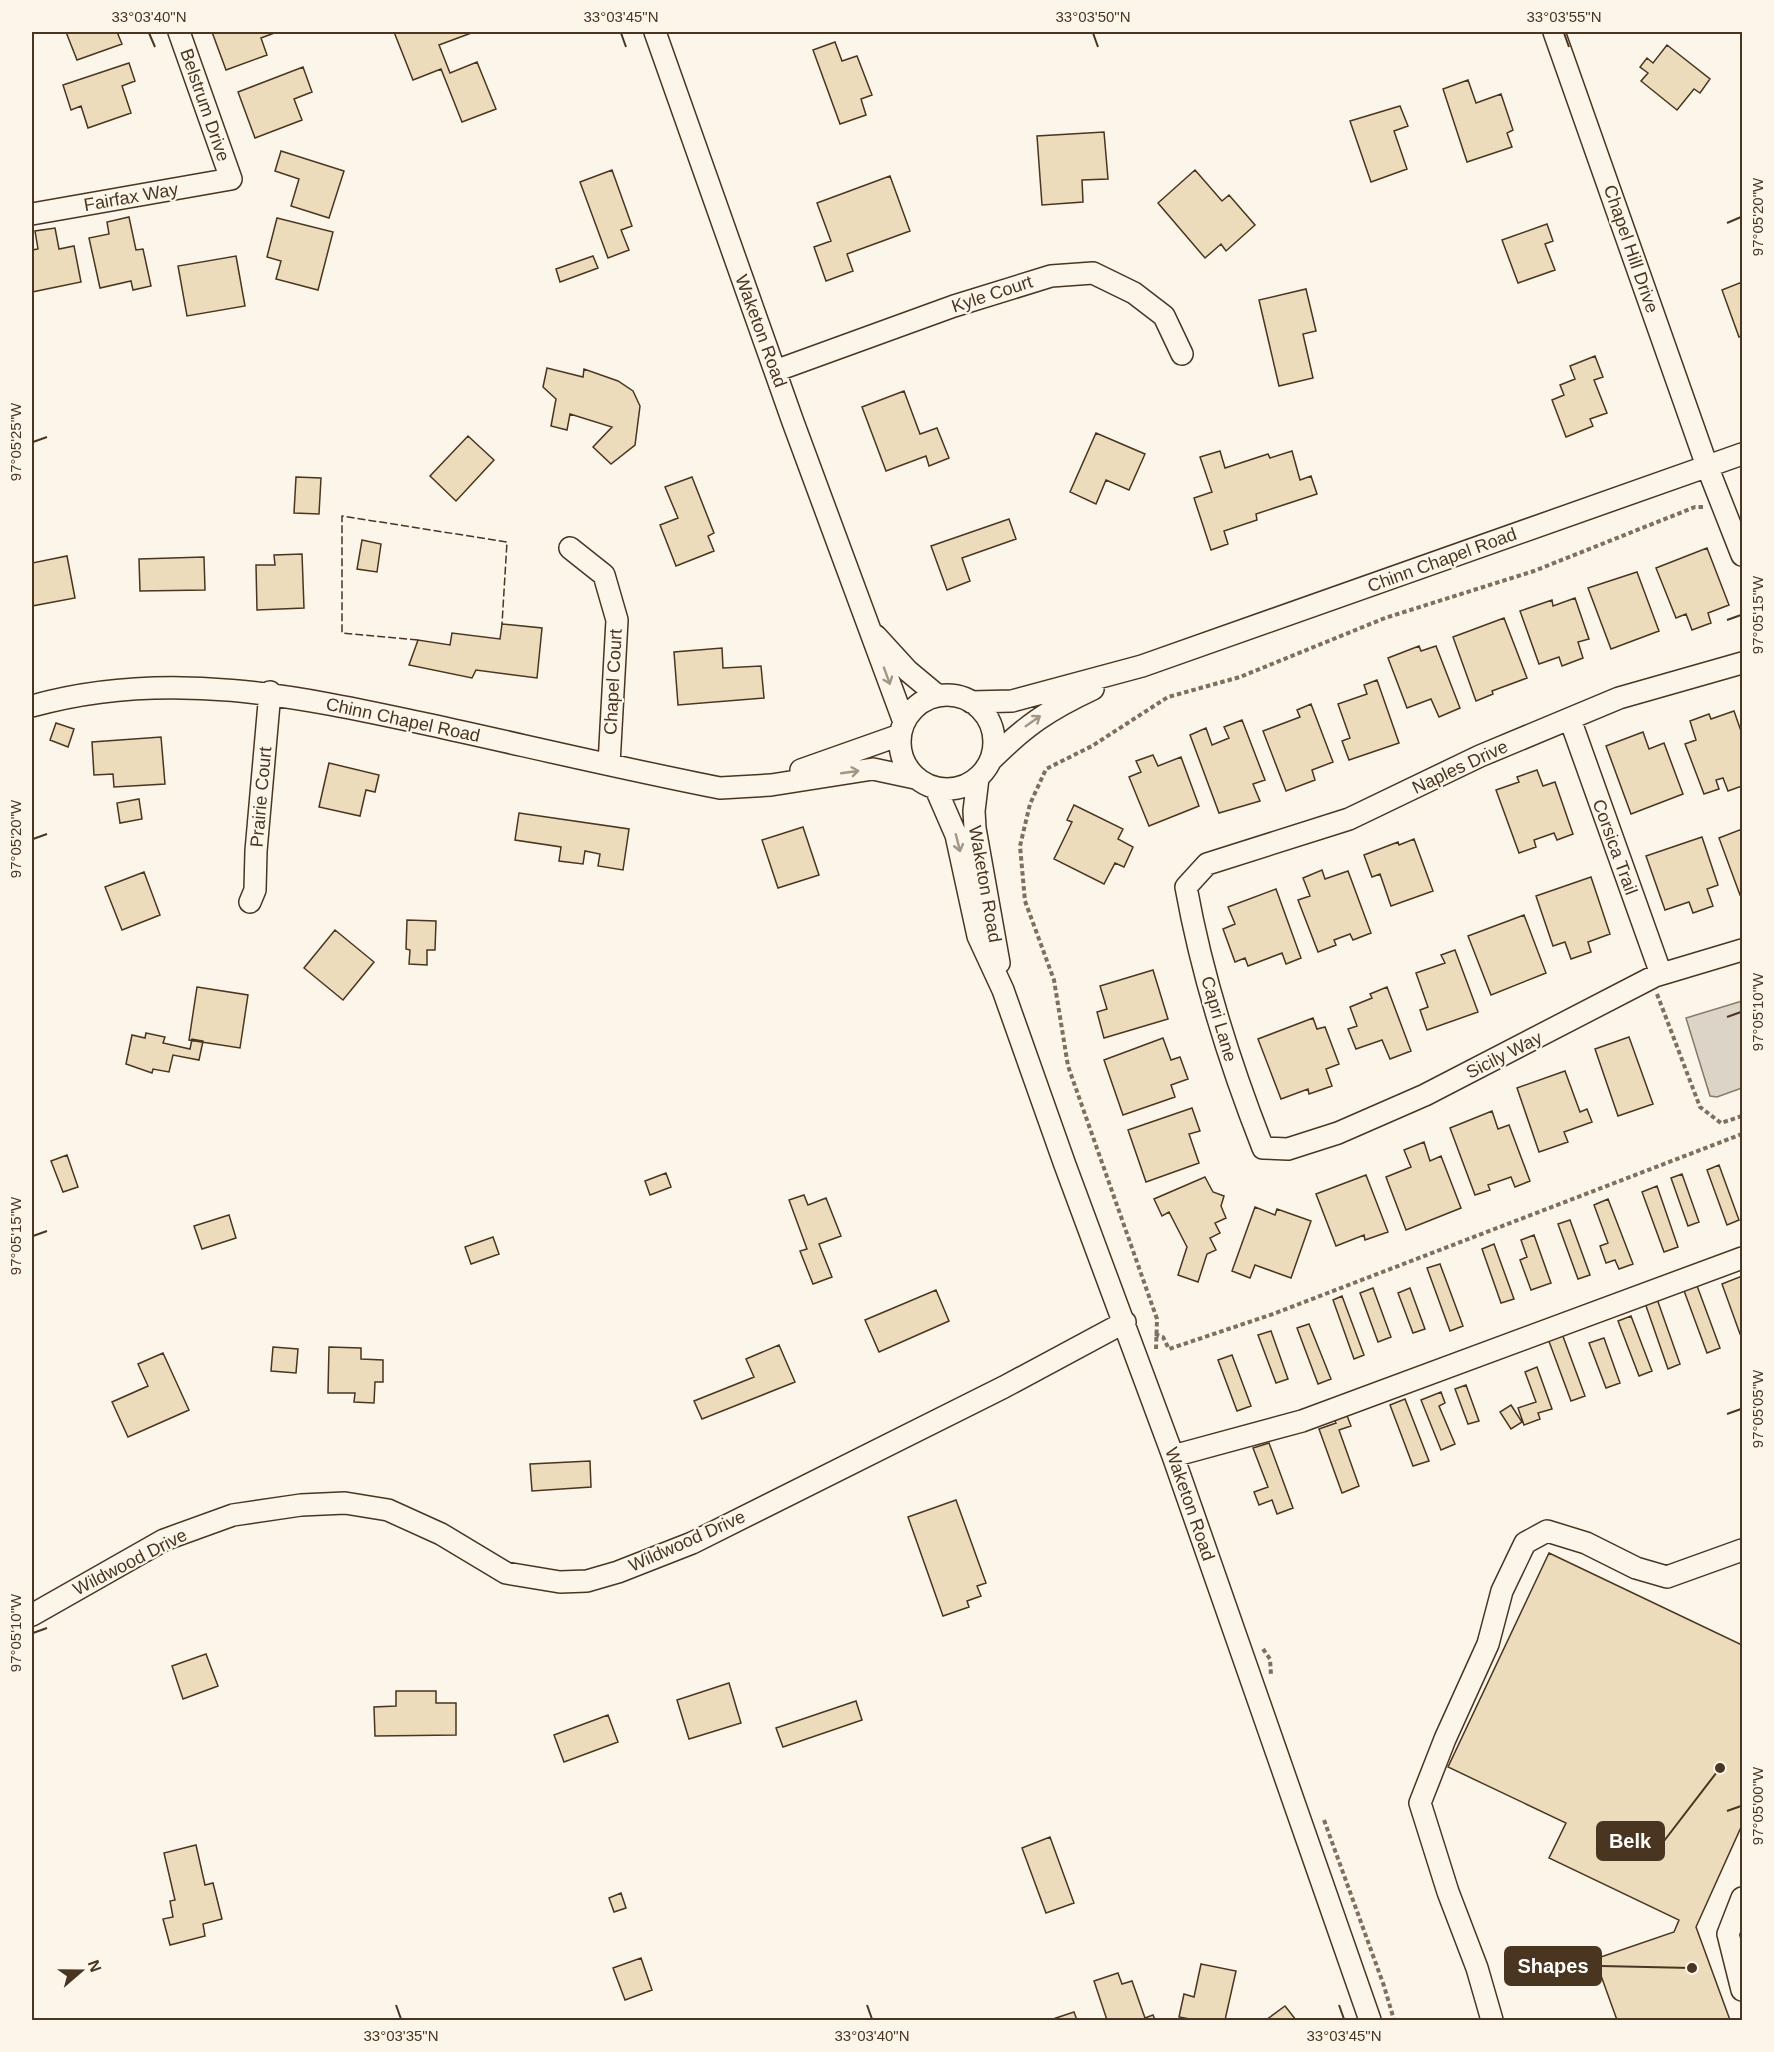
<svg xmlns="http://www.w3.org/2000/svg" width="1774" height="2052" font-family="Helvetica,sans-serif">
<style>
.water{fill:#dcd4c6;stroke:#887966;stroke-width:1.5}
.building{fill:#ecdcbc;stroke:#4a3520;stroke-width:1.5}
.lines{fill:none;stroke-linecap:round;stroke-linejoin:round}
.minor-casing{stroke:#4a3520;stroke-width:24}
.path{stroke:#7f6f5c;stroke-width:4;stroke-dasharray:4.5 3;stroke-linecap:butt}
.minor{stroke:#fbf6e9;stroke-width:21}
.fence{stroke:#4a3520;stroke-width:1.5;stroke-dasharray:8 3;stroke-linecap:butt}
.oneway{stroke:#a29684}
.ticks{fill:none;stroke:#4a3520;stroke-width:2}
.labels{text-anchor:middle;stroke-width:4.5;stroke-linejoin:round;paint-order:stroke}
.street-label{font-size:18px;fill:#4a3520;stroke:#fbf6e9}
.leader{fill:none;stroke:#4a3520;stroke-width:2}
.callout-dot{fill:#4a3520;stroke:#fbf6e9;stroke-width:2}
.callout{fill:#4a3520;stroke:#4a3520;stroke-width:2}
.callout-label{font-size:20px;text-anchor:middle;font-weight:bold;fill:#fff}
.neatline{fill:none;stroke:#4a3520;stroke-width:2}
.ticks-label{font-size:15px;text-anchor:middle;fill:#4a3520}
</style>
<rect width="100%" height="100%" fill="#fbf6e9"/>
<!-- water -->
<path class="water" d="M1742 1001V1088L1717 1097 1710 1096 1686 1018Z"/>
<!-- building -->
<path class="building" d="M66 32H117L122 44 77 60Z
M212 32H277L261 38 267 55 226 70Z
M394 32H474L439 45 450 73 477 62 496 109 462 122 441 69 413 80Z
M835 42 842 61 857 56 872 95 861 99 866 115 840 124 813 50Z
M1667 45 1710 79 1700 93 1694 89 1677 110 1641 81 1648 73 1640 67 1647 58 1653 63Z
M129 63 135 81 122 86 131 113 88 128 81 106 71 110 63 85Z
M303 67 312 92 294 99 302 120 255 138 238 92Z
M1468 80 1476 103 1501 94 1513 130 1507 133 1512 147 1467 162 1443 89Z
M1400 106 1408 126 1394 131 1407 169 1371 182 1350 121Z
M1104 132 1108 179 1082 180 1083 202 1042 205 1037 136Z
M281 151 344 171 329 218 291 206 299 179 275 171Z
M612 170 632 226 621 230 629 250 608 258 580 182Z
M1195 170 1222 201 1229 195 1255 225 1226 251 1221 244 1205 258 1158 203Z
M890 176 910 231 847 254 853 271 826 281 814 247 831 241 817 203Z
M129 217 136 250 143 249 151 286 133 290 131 281 100 288 89 238 109 234 107 222Z
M277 218 333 232 318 290 276 279 281 261 267 257Z
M1547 224 1553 241 1545 244 1555 270 1518 283 1502 240Z
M55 228 59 249 74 246 81 282 32 292V250L38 249 35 231Z
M236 256 245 306 187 316 178 266Z
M593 256 598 268 560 282 556 269Z
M1742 282V336L1739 337 1722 290Z
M1306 289 1316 331 1303 334 1313 378 1279 386 1259 300Z
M1595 356 1603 377 1594 380 1607 413 1590 419 1593 426 1566 437 1552 400 1564 395 1560 385 1575 379 1570 366Z
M547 368 583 377 584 369 618 381 633 391 640 406 635 445 611 464 593 447 612 427 570 414 567 430 551 426 556 399 543 387Z
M904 391 920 434 937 428 949 458 929 466 926 456 886 471 862 407Z
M1096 433 1145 454 1129 490 1106 480 1096 504 1070 492Z
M468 436 494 460 456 501 430 476Z
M1220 451 1225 468 1268 454 1270 458 1292 451 1300 480 1311 476 1317 494 1256 514 1257 520 1224 531 1228 544 1211 550 1194 498 1212 492 1200 457Z
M296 477 321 478 319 514 294 513Z
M692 477 714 533 708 536 714 551 676 566 660 525 678 518 665 487Z
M1009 519 1016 539 962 558 970 581 947 590 931 546Z
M362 540 381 544 377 572 357 569Z
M1707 548 1729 605 1708 613 1711 623 1692 630 1686 614 1676 618 1656 568Z
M302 554 304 608 257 610 256 565H275L274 555Z
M67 556 75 598 32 606V563Z
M204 557 205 590 140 591 139 559Z
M1637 572 1659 631 1611 649 1588 588Z
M1575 598 1589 639 1578 642 1583 658 1562 666 1559 657 1539 664 1520 611 1552 600 1553 606Z
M1504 618 1527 678 1492 691 1493 694 1476 701 1453 637Z
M502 624 542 628 537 678 476 670 472 678 409 665 418 640 450 645 452 633 500 639Z
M1419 646 1421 651 1436 646 1460 708 1439 717 1431 699 1407 708 1388 658Z
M722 648 723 668 761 666 764 698 678 705 674 652Z
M1377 680 1399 743 1349 760 1342 741 1350 738 1338 704 1367 694 1364 685Z
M1311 704 1333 762 1312 770 1315 780 1286 791 1263 731 1300 717 1297 710Z
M1734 711 1742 734V786L1728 791 1723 778 1716 780 1719 789 1704 794 1685 744 1696 740 1690 721 1709 714 1711 719Z
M1242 720 1265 780 1253 784 1260 801 1219 813 1190 735 1206 728 1212 745 1229 738 1224 727Z
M56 723 74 729 68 747 50 740Z
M1643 732 1649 749 1664 743 1683 794 1631 814 1606 746Z
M161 737 165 784 114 787 113 774 94 775 92 742Z
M1153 755 1158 766 1181 757 1199 806 1149 826 1129 777 1141 772 1136 761Z
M329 763 379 775 375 792 366 790 360 816 319 807Z
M1537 770 1543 786 1555 782 1573 834 1557 840 1554 833 1534 840 1536 847 1519 853 1496 790 1519 782 1517 777Z
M139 799 142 819 120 823 117 803Z
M1074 805 1123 829 1118 839 1133 847 1124 867 1115 863 1104 884 1054 859 1072 822 1067 820Z
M519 813 629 829 623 870 598 866 600 854 585 851 583 864 559 861 561 847 515 840Z
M803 827 819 875 778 888 762 840Z
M1742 829V894L1740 895 1719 838Z
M1702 837 1718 885 1707 889 1713 906 1693 913 1689 902 1665 910 1646 856Z
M1414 839 1433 891 1391 906 1380 874 1372 877 1364 855 1398 842 1399 845Z
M1322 870 1325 879 1348 871 1371 933 1353 940 1350 934 1334 940 1336 945 1318 952 1298 900 1310 896 1303 878Z
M144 872 160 915 122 930 105 887Z
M1591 877 1610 934 1588 942 1591 952 1571 959 1565 942 1553 946 1536 896Z
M1276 889 1301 958 1286 964 1282 953 1248 966 1245 958 1235 962 1223 929 1235 924 1228 907Z
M1524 915 1546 973 1491 995 1468 936Z
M407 920 436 921 435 950H427V965L409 964 410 950 406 949Z
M335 930 374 962 343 1000 304 968Z
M1455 950 1478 1012 1427 1030 1420 1010 1428 1007 1416 973 1445 963 1441 955Z
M1153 970 1168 1019 1104 1038 1097 1012 1107 1009 1100 986Z
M197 987 248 995 240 1048 189 1040Z
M1387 987 1411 1051 1390 1059 1382 1040 1356 1049 1348 1029 1357 1026 1350 1007 1372 998 1370 994Z
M1313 1018 1317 1029 1325 1027 1339 1064 1326 1069 1332 1086 1309 1094 1308 1089 1281 1099 1258 1039Z
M146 1033 165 1037 163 1043 190 1049 192 1039 203 1041 199 1060 173 1055 169 1072 153 1069 152 1073 126 1064 132 1035 145 1038Z
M1629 1037 1653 1104 1618 1116 1595 1049Z
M1163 1038 1171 1060 1180 1057 1188 1079 1171 1085 1175 1097 1123 1115 1104 1060Z
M1565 1071 1580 1112 1587 1109 1592 1122 1564 1132 1568 1142 1539 1152 1517 1088Z
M1192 1108 1200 1131 1189 1134 1199 1163 1146 1182 1128 1130Z
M1492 1111 1498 1129 1509 1125 1530 1181 1515 1187 1511 1177 1488 1185 1490 1190 1475 1195 1450 1128Z
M1424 1142 1430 1161 1441 1156 1461 1208 1406 1230 1386 1177 1411 1167 1404 1150Z
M67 1155 78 1187 63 1192 51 1161Z
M1719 1165 1739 1220 1727 1225 1707 1170Z
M666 1173 671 1187 650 1195 645 1181Z
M1682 1174 1699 1222 1688 1226 1671 1178Z
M1366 1175 1388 1232 1365 1240 1364 1235 1336 1246 1316 1194Z
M1205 1177 1213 1192 1224 1196 1221 1206 1226 1218 1215 1223 1220 1233 1210 1238 1216 1250 1207 1254 1198 1282 1178 1275 1187 1247 1169 1212 1162 1216 1154 1199Z
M1657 1186 1678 1247 1664 1252 1642 1192Z
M804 1195 808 1205 826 1198 841 1236 819 1244 832 1277 813 1284 800 1251 807 1249 789 1200Z
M1608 1199 1633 1264 1619 1269 1615 1260 1606 1263 1600 1246 1608 1243 1594 1205Z
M1255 1207 1275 1215 1277 1209 1311 1221 1291 1278 1255 1265 1250 1278 1232 1271Z
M229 1215 236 1238 202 1249 194 1226Z
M1570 1220 1590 1275 1578 1279 1558 1224Z
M1534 1235 1551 1283 1531 1290 1520 1260 1527 1257 1521 1240Z
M493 1237 499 1254 471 1264 465 1247Z
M1494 1244 1514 1299 1501 1303 1482 1249Z
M1440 1264 1463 1326 1450 1331 1427 1268Z
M1742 1276V1333L1740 1334 1722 1284Z
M1696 1283 1720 1348 1707 1353 1683 1288Z
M1373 1288 1391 1337 1378 1342 1360 1293Z
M1410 1288 1425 1329 1413 1333 1398 1293Z
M936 1290 949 1321 879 1352 865 1320Z
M1342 1296 1364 1355 1354 1359 1333 1300Z
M1657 1299 1680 1364 1668 1369 1645 1303Z
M1631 1316 1652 1371 1639 1376 1618 1321Z
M1309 1324 1331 1379 1318 1384 1297 1328Z
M1271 1331 1288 1379 1276 1383 1258 1335Z
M1561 1331 1585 1396 1571 1401 1547 1336Z
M1604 1338 1620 1383 1606 1388 1589 1343Z
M779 1345 795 1382 702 1419 694 1401 754 1377 746 1359Z
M273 1347 298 1349 296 1373 271 1371Z
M329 1347 361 1348V1359L383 1360V1382H375L374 1403 354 1402 355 1393H328Z
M163 1353 189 1410 128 1437 112 1402 148 1386 138 1364Z
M1232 1355 1251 1406 1237 1411 1218 1360Z
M1537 1367 1552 1409 1538 1413 1540 1419 1524 1425 1518 1408 1536 1402 1525 1372Z
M1466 1385 1479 1421 1468 1424 1455 1389Z
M1441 1392 1445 1403 1439 1406 1455 1444 1441 1450 1421 1400Z
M1405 1399 1429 1461 1413 1466 1390 1405Z
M1511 1405 1522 1422 1511 1429 1500 1412Z
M1346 1413 1351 1426 1339 1430 1359 1486 1342 1493 1319 1429 1336 1423 1333 1418Z
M1269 1443 1293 1508 1277 1514 1272 1500 1259 1505 1254 1492 1268 1487 1253 1448Z
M590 1461 591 1487 532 1491 530 1464Z
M956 1500 986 1583 977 1586 981 1596 967 1601 969 1607 943 1616 908 1517Z
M1549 1553 1742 1645V1825L1696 1927 1730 2020H1617L1595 1959 1674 1932 1679 1920 1549 1858 1566 1823 1448 1767Z
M206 1654 218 1686 183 1699 172 1666Z
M729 1683 741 1723 689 1739 677 1700Z
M396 1691H436V1703H456V1735L375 1736 374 1707 396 1706Z
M856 1701 862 1720 783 1747 776 1728Z
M608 1715 618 1742 564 1762 554 1735Z
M1050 1837 1074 1903 1046 1913 1022 1848Z
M196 1845 205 1885 213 1883 222 1919 203 1924 205 1936 170 1945 163 1919 173 1917 170 1901 175 1900 164 1853Z
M621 1893 626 1908 614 1912 609 1898Z
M641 1958 652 1990 625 2000 613 1968Z
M1201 1964 1236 1971 1225 2020H1195L1179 2017 1184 1994 1194 1997Z
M1118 1973 1122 1984 1132 1981 1145 2018 1153 2015 1155 2020H1107L1094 1981Z
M1285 2006 1296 2020H1266Z
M1074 2012 1077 2020H1050Z"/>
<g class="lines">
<defs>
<path id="minor" d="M655 32 793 422 904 722
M1554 32 1707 466 1742 555
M32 214 231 179 179 32
M775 371 954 306 1051 276 1093 273 1134 293 1164 316 1182 354
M570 548 604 575 617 620 609 764
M876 636 908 671 938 696
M1742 663 1619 698 1480 756 1349 819 1207 864 1186 887C1202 976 1230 1064 1263 1148L1288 1149 1338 1133 1425 1095 1655 976 1742 950
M900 742a47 47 0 1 1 94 0a47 47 0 1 1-94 0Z
M971 702 1012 701 1142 666 1742 454
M32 706C167 668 297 696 431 725 527 746 623 769 720 788L771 785 873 769 915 778
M1570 719 1661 974
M990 761C1025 726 1048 710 1093 689
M801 770 900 735
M978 778 974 811 975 828 999 963
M936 789 956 835 978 936 1003 990 1065 1165 1173 1456 1370 2020
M250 902 255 890 256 851 270 692
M1173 1456 1302 1421 1742 1258
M32 1615 164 1540 233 1515 301 1505 345 1503 388 1510 441 1534 506 1573 560 1582 587 1581 618 1572 692 1543 1004 1387 1125 1322
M1742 1898 1728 1934 1742 1990
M1492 2020 1477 1968 1448 1892 1420 1803 1445 1739 1488 1644 1502 1591 1525 1543 1547 1531 1586 1543 1636 1568 1667 1577 1742 1550"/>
</defs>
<!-- minor casing -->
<use href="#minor" class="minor-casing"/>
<!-- path -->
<path class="path" d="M1657 994 1700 1107 1721 1123 1742 1116
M1155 1334 1163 1337 1169 1349 1273 1314 1742 1134
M1156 1349 1157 1319 1068 1066 1054 980 1025 901 1020 846 1030 804 1046 769 1092 746 1168 697 1240 677 1385 618 1534 571 1695 507H1704
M1263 1649 1270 1659 1271 1675
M1324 1820 1384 1986 1394 2020"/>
<!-- minor -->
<use href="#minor" class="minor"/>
<!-- fence -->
<path class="fence" d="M418 640 342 633V516L507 542 502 624"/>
</g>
<!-- one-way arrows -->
<defs><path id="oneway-shaft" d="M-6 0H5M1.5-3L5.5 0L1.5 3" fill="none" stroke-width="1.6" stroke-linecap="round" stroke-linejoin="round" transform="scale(1.5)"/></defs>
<g class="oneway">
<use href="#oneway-shaft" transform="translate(887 676) rotate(70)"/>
<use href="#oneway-shaft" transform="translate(1033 721) rotate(-35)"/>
<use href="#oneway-shaft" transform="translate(850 772) rotate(-8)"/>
<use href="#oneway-shaft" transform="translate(958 843) rotate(76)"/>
</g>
<!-- ticks -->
<path class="ticks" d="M149 33 155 47M621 33 626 47M1093 33 1098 47M1564 33 1569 47M1727 223 1741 217M33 442 47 437M1727 620 1741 615M33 839 47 834M1727 1017 1741 1012M33 1236 47 1231M1727 1414 1741 1409M33 1633 47 1628M1727 1811 1741 1806M396 2005 401 2019M867 2005 872 2019M1339 2005 1344 2019"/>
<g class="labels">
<!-- street labels -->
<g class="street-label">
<text transform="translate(205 105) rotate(71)" y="6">Belstrum Drive</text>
<text transform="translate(131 197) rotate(-10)" y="6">Fairfax Way</text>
<text transform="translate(1631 249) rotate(71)" y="6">Chapel Hill Drive</text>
<text transform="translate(992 294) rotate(-18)" y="6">Kyle Court</text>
<text transform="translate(761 331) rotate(70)" y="6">Waketon Road</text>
<text transform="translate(1442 560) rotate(-20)" y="6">Chinn Chapel Road</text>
<text transform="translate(613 682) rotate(-87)" y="6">Chapel Court</text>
<text transform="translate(403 720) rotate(12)" y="6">Chinn Chapel Road</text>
<text transform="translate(1460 767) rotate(-25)" y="6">Naples Drive</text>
<text transform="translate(261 797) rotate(-85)" y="6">Prairie Court</text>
<text transform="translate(1615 847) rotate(70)" y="6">Corsica Trail</text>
<text transform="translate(985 884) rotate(80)" y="6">Waketon Road</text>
<text transform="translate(1219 1019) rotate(74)" y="6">Capri Lane</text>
<text transform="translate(1504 1055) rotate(-27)" y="6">Sicily Way</text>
<text transform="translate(1190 1504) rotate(71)" y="6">Waketon Road</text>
<text transform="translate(687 1541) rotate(-24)" y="6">Wildwood Drive</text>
<text transform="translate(130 1562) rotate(-27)" y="6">Wildwood Drive</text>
</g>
</g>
<!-- callouts -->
<path class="leader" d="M1720 1768L1664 1841M1692 1968L1601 1966"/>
<g class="callout-dot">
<circle cx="1720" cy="1768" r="6"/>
<circle cx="1692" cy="1968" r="6"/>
</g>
<g class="callout">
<rect x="1597" y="1822" width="67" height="38" rx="6"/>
<rect x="1505" y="1947" width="96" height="38" rx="6"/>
</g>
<g class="callout-label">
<text x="1630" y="1848">Belk</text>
<text x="1553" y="1973">Shapes</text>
</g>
<!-- border -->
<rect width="1774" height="2052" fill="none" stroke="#fbf6e9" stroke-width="66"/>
<!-- north arrow -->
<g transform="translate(81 1971) rotate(70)" stroke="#fbf6e9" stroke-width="4.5" paint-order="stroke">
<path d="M0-4.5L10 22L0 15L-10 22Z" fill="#4a3520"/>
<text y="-9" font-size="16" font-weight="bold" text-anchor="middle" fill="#4a3520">N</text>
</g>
<rect x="33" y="33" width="1708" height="1986" class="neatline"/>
<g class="ticks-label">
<text x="149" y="22">33°03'40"N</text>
<text x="621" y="22">33°03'45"N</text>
<text x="1093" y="22">33°03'50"N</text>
<text x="1564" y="22">33°03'55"N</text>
<text transform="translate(1758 217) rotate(-90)" y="5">97°05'20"W</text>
<text transform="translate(16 442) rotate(-90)" y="5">97°05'25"W</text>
<text transform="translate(1758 615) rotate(-90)" y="5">97°05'15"W</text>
<text transform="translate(16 839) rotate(-90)" y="5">97°05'20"W</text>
<text transform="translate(1758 1012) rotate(-90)" y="5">97°05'10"W</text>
<text transform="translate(16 1236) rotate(-90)" y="5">97°05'15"W</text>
<text transform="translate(1758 1409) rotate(-90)" y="5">97°05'05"W</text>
<text transform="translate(16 1633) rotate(-90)" y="5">97°05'10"W</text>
<text transform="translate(1758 1806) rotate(-90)" y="5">97°05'00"W</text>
<text x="401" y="2041">33°03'35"N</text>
<text x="872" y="2041">33°03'40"N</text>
<text x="1344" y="2041">33°03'45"N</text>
</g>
</svg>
